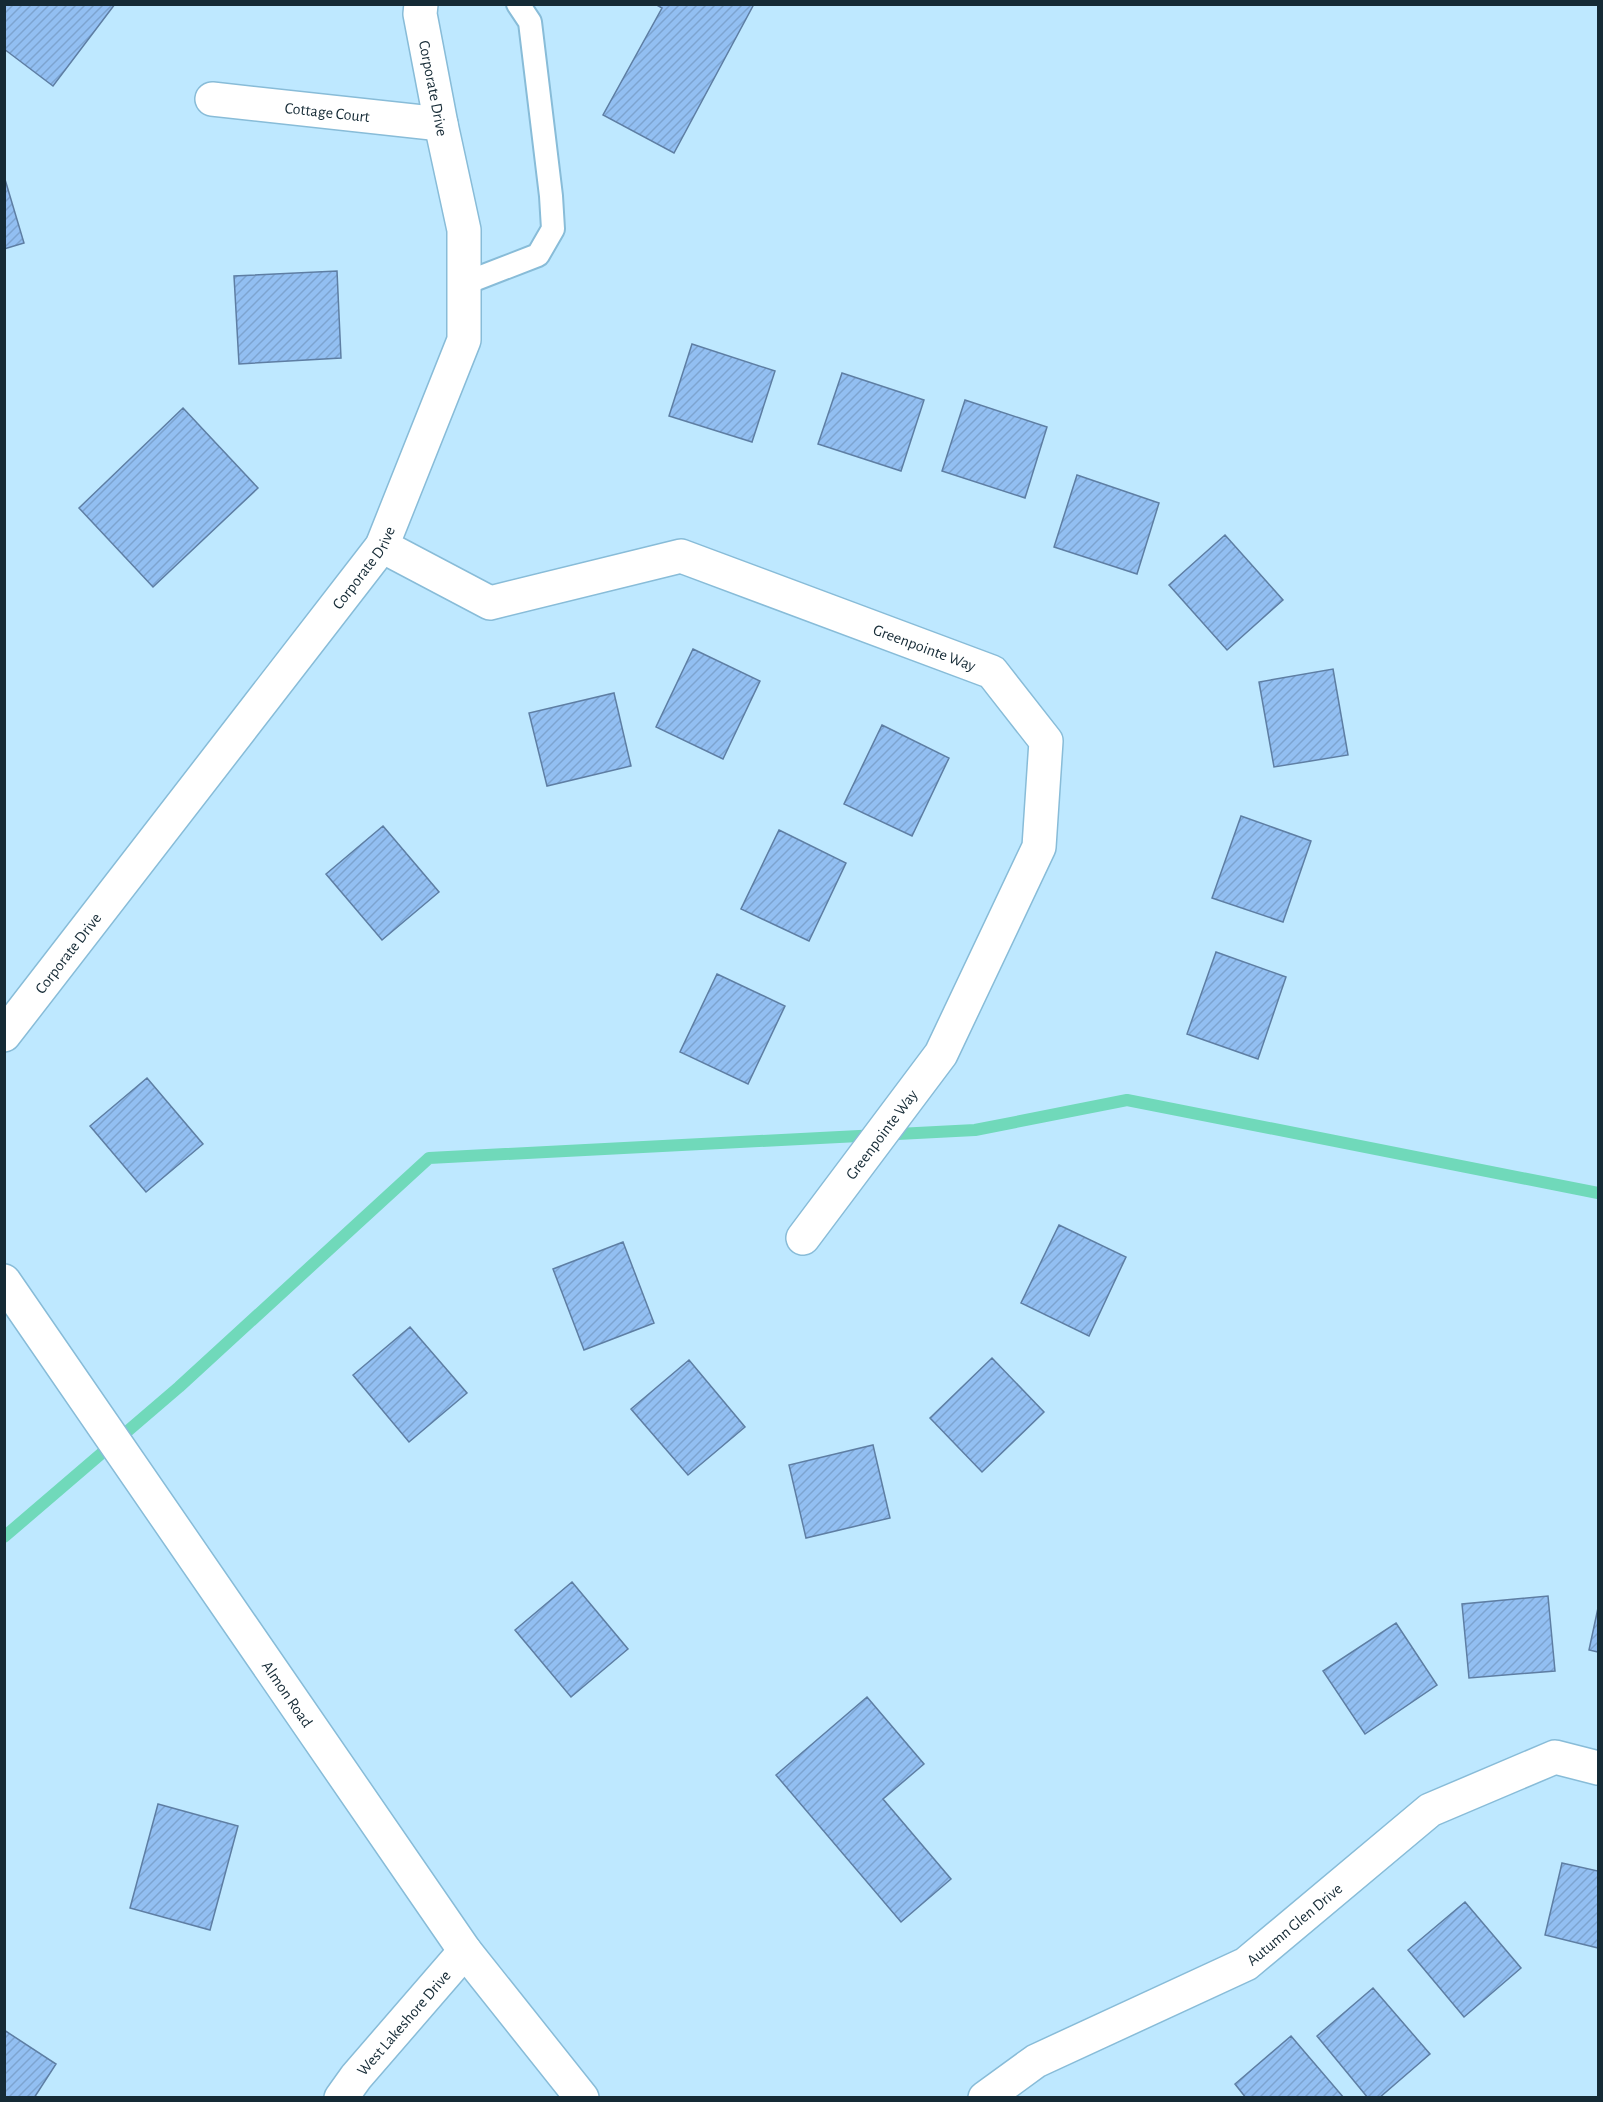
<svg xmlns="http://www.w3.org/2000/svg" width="1603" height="2102" font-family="'Alegreya Sans',sans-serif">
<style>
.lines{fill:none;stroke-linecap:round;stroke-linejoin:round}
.stream{stroke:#70d9ba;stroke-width:12}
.building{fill:url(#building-hatch);stroke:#5e7ea3;stroke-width:1.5}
.service-casing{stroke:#88bcd8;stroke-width:26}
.minor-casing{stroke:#88bcd8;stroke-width:36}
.tertiary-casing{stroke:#88bcd8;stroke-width:36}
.service{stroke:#fff;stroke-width:22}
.minor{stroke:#fff;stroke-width:33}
.tertiary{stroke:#fff;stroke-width:33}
.labels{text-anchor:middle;stroke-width:4.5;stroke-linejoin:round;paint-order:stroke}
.street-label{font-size:16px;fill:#152a35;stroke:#fff}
</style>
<defs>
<pattern id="building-hatch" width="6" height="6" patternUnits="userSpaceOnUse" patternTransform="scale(1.5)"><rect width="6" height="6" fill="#92bff2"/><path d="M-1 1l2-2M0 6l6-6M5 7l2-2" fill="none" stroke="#7da4d0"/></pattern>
</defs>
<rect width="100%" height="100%" fill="#bee8ff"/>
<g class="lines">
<!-- stream -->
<path class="stream" d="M4 1537 179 1387 429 1158 975 1130 1127 1100 1598 1193"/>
</g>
<!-- building -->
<path class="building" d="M115 4 53 86 4 49 5 4Z
M655 4H754L674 153 603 115 662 8Z
M4 176 24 243 4 249Z
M337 271 341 358 239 364 234 276Z
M692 344 775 371 752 442 669 416Z
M842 373 924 400 901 471 818 444Z
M965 400 1047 427 1025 498 942 471Z
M183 408 258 488 153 587 79 508Z
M1077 475 1159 503 1137 574 1054 547Z
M1225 535 1283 600 1227 650 1169 585Z
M693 649 760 681 723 759 656 727Z
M1333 669 1348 755 1274 767 1259 682Z
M614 693 631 766 547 786 529 713Z
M882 725 949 758 912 836 844 804Z
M1241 816 1311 841 1283 922 1212 898Z
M383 826 439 892 382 940 326 874Z
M779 830 846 863 809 941 741 909Z
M1216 952 1286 977 1258 1059 1187 1034Z
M717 974 785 1006 748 1084 680 1052Z
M147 1078 203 1144 146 1192 90 1126Z
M1059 1225 1126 1257 1089 1336 1021 1303Z
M623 1242 654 1323 584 1350 553 1269Z
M410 1327 467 1393 409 1442 353 1375Z
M992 1358 1044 1412 982 1472 930 1418Z
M689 1360 745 1427 688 1475 631 1409Z
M873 1445 890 1518 806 1538 789 1465Z
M572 1582 628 1649 571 1697 515 1630Z
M1548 1596 1555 1671 1469 1678 1462 1604Z
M1598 1608V1652L1589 1650Z
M1396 1623 1437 1685 1365 1734 1323 1671Z
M867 1697 924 1764 883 1799 951 1879 901 1922 776 1775Z
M158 1804 238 1826 210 1930 130 1908Z
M1562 1863 1598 1871V1948L1545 1935Z
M1465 1902 1521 1968 1464 2017 1408 1950Z
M1373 1988 1430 2054 1379 2098H1368L1317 2036Z
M4 2030 56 2064 34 2098H4Z
M1291 2036 1344 2098H1246L1235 2084Z"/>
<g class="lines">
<defs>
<path id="service" d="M463 284 538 255 553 229 551 196 530 22 518 4"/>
<g id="minor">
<path id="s1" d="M212 99 441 124"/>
<path id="s2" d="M382 546 490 603 681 556 992 672 1046 741 1039 847 941 1054 803 1238"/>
<path id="s3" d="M4 1035 382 546 464 340V230L441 124 420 14 421 4"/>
<path id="s4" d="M341 2098 356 2077 465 1951"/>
<path id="s5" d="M985 2098 1036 2061 1246 1964 1430 1810 1555 1757 1598 1768"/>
</g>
<g id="tertiary">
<path id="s6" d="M4 1281 465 1951 582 2098"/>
</g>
</defs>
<!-- service casing -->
<use href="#service" class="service-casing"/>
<!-- minor casing -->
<use href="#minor" class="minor-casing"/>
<!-- tertiary casing -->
<use href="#tertiary" class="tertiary-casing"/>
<!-- service -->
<use href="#service" class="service"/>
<!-- minor -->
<use href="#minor" class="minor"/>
<!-- tertiary -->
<use href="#tertiary" class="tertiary"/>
</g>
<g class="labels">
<!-- street labels -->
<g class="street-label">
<text transform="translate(434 88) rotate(79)" y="6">Corporate Drive</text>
<text dy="6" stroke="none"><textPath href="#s1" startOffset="116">Cottage Court</textPath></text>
<text dy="6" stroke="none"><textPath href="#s3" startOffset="590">Corporate Drive</textPath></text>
<text dy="6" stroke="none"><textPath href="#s2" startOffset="579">Greenpointe Way</textPath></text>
<text dy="6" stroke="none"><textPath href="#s3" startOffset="104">Corporate Drive</textPath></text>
<text transform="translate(881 1134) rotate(-53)" y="6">Greenpointe Way</text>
<text dy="6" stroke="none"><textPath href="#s6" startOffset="501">Almon Road</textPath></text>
<text dy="6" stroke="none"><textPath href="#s5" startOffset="357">Autumn Glen Drive</textPath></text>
<text dy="6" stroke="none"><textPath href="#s4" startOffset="98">West Lakeshore Drive</textPath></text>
</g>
</g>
<!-- border -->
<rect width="1603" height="2102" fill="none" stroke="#152a35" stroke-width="12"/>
</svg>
